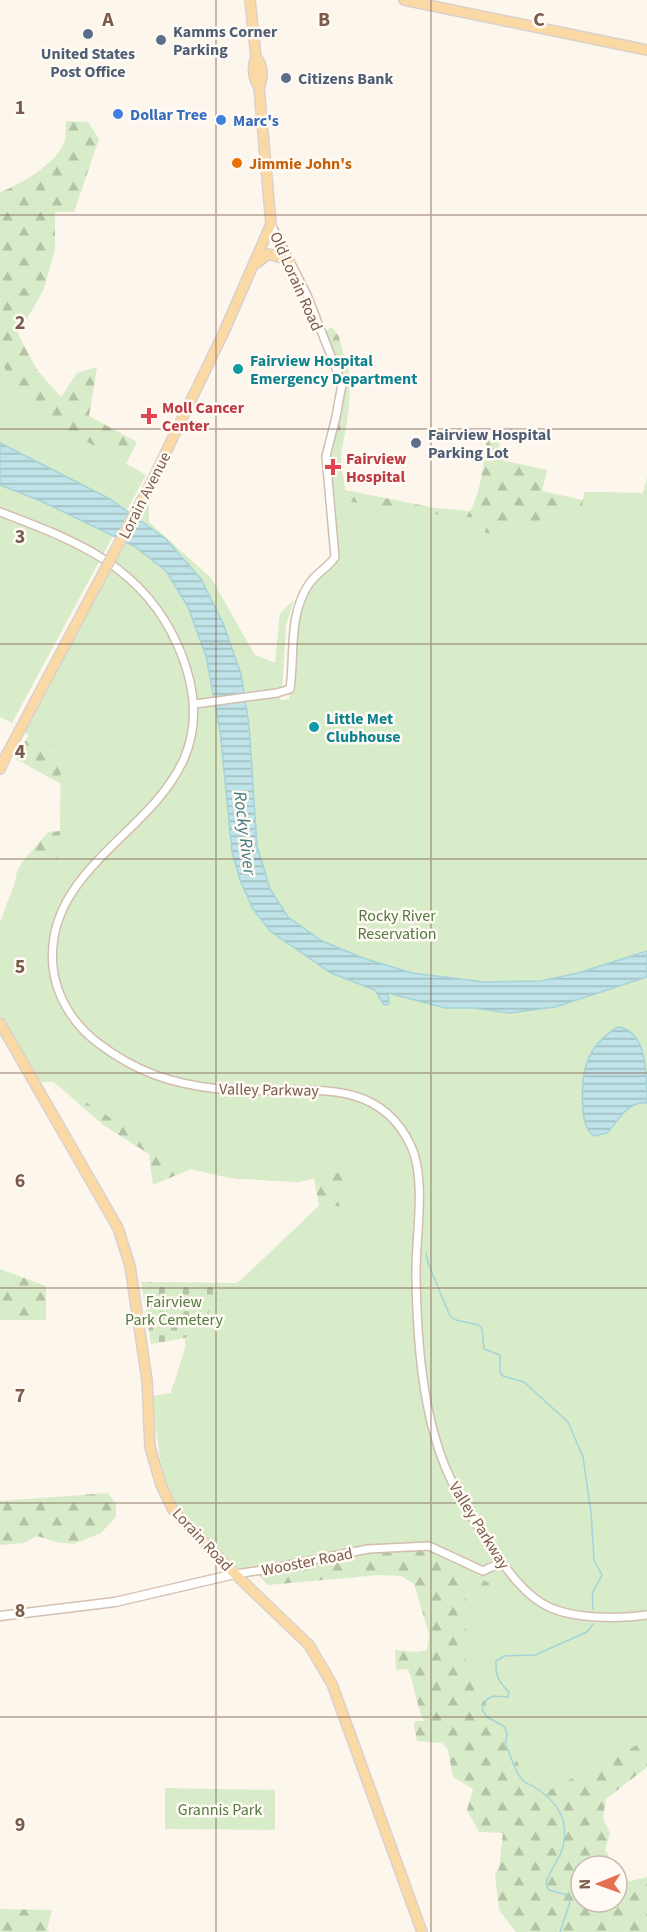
<svg xmlns="http://www.w3.org/2000/svg" width="647" height="1932" font-family="'Source Sans 3',sans-serif">
<style>
.forest{fill:url(#forest-firs)}
.cemetery{fill:url(#cemetery-stones)}
.green{fill:#d8ecc9}
.water{fill:url(#water-rules);stroke:#a5d3da;stroke-width:1.5}
.lines{fill:none;stroke-linecap:round;stroke-linejoin:round}
.stream{stroke:#a5d3da;stroke-width:1.5}
.tertiary-casing{stroke:#d1beb0;stroke-width:10}
.secondary-casing{stroke:#d6c0b0;stroke-width:11}
.primary-casing{stroke:#dad1cd;stroke-width:12}
.tertiary{stroke:#fff;stroke-width:7}
.secondary{stroke:#fff;stroke-width:8}
.primary{stroke:#fbd9a5;stroke-width:9}
.primary-bridge-casing{stroke:#dad1cd;stroke-width:12;stroke-linecap:butt}
.primary-bridge{stroke:#fbd9a5;stroke-width:9}
.grid{fill:none;stroke:#7a5c4d;stroke-width:1.5;stroke-opacity:0.55}
.service-dot{fill:#5c6f8a;stroke:#fffaf3;stroke-width:2}
.shop-dot{fill:#3f7fe0;stroke:#fffaf3;stroke-width:2}
.food-dot{fill:#e8710a;stroke:#fffaf3;stroke-width:2}
.culture-dot{fill:#0f9aa8;stroke:#fffaf3;stroke-width:2}
.health-dot{fill:#e0444e;stroke:#fffaf3;stroke-width:2}
.labels{text-anchor:middle;stroke-width:5;stroke-linejoin:round;paint-order:stroke}
.service-label{font-size:16px;font-weight:bold;fill:#4e5e75;stroke:#fffaf3;text-anchor:start}
.shop-label{font-size:16px;font-weight:bold;fill:#366cbe;stroke:#fffaf3;text-anchor:start}
.food-label{font-size:16px;font-weight:bold;fill:#c56008;stroke:#fffaf3;text-anchor:start}
.street-label{font-size:16px;fill:#7a5c4d;stroke:#fffaf3}
.culture-label{font-size:16px;font-weight:bold;fill:#0d838f;stroke:#fffaf3;text-anchor:start}
.health-label{font-size:16px;font-weight:bold;fill:#be3a42;stroke:#fffaf3;text-anchor:start}
.park-label{font-size:16px;fill:#537a41;stroke:#fffaf3}
.water-label{font-size:18px;font-style:italic;fill:#437c86;stroke:#fffaf3}
.grid-label{font-size:20px;text-anchor:middle;font-weight:bold;fill:#7a5c4d;stroke:#fffaf3;stroke-width:5;stroke-linejoin:round;paint-order:stroke}
</style>
<defs>
<pattern id="forest-firs" width="22" height="20" patternUnits="userSpaceOnUse" patternTransform="scale(1.5)"><rect width="22" height="20" fill="#d8ecc9"/><path d="M5 1l3.5 6h-7zM16 11l3.5 6h-7z" fill="#b4c2a5"/></pattern>
<pattern id="cemetery-stones" width="16" height="16" patternUnits="userSpaceOnUse" patternTransform="scale(1.5)"><rect width="16" height="16" fill="#d8ecc9"/><path d="M2 7V4a2 2 0 0 1 4 0v3zM10 15v-3a2 2 0 0 1 4 0v3z" fill="#b4c2a5"/></pattern>
<pattern id="water-rules" width="6" height="5" patternUnits="userSpaceOnUse" patternTransform="scale(1.5)"><rect width="6" height="5" fill="#bfe3e8"/><path d="M0 2.5h6" fill="none" stroke="#a0bbbe"/></pattern>
</defs>
<rect width="100%" height="100%" fill="#fdf6ec"/>
<!-- forest -->
<path class="forest" d="M66 121 88 122 99 139 74 212H55V250L43 291 18 334 37 370 61 397 77 373 97 367 89 416 137 442 126 464 141 472 0 443V192C19 186 60 161 65 140 66 134 65 127 66 121Z
M332 327 339 337 351 382 340 433H333L344 383 342 373 331 353 324 332Z
M487 439 499 442 501 460 547 470 542 491 583 500 585 492 643 493 647 478V564H334L339 555 338 537 343 473 345 490 435 508 470 511C482 491 483 462 487 439Z
M97 605 317 1093 647 1622V1767L606 1799 603 1818 610 1833 605 1850 615 1866H581V1902H617V1868L626 1882 647 1877V1932H516L499 1910 495 1874 499 1868 503 1833 479 1832 467 1810 473 1789 453 1777 448 1750 442 1743 417 1741 414 1726 415 1721H424C416 1704 415 1687 408 1669L396 1670 395 1650 416 1652 427 1650 429 1634 414 1584 401 1576 379 1575 268 1585 218 1535 161 1395 171 1393 186 1346 185 1338 236 1283 240 1281 319 1206 314 1178 298 1182 230 1178 191 1169 153 1185 149 1154 103 1125 54 1082H42L0 923 15 883 17 871 25 859 48 832 60 831 61 784 16 759Z
M0 1269 46 1286V1320H0Z
M108 1493 116 1504V1517L101 1533 73 1544 56 1542 37 1536 24 1543 0 1545V1501Z
M0 1909 52 1910 47 1929 49 1932H0Z"/>
<!-- cemetery -->
<path class="cemetery" d="M141 1282 236 1283 185 1338 151 1344Z"/>
<!-- green -->
<path class="green" d="M0 357 20 404 146 475 12 723 0 717Z
M340 361 348 366C353 394 347 421 342 449 339 465 345 485 346 501L447 516 488 518 485 533 498 534 582 506 585 492 643 493 647 478V1740L536 1797 466 1667V1580L488 1592 489 1583 418 1547 367 1548 235 1573 165 1491 151 1396 171 1393 186 1346 185 1339 240 1281 319 1206H349V1170L298 1182 230 1178 191 1169 54 1082H35L0 1022V923L15 883H27L34 872 17 871 25 858H60L61 748 32 737 17 728 149 501V522L211 578 255 655 275 663 280 614 294 599 286 626 282 693 277 694 281 700 289 699 293 627 308 582 339 558 327 486 325 457 333 433H340L351 382Z
M165 1788 275 1790V1830L165 1829Z"/>
<!-- water -->
<path class="water" d="M0 443 110 499 166 539 201 579 223 623 241 674 249 725 257 846 270 889 288 917 322 941 363 958 412 973 484 982 541 981 578 973 647 951V977L555 1007 510 1013 473 1008H445L388 993 389 1004 384 1005 375 990 331 973 270 931 253 909 240 880 232 851 220 731 206 656 188 607 166 571 134 546 41 501 0 485Z
M618 1027C647 1031 647 1073 647 1103 627 1101 618 1121 607 1133L594 1136C586 1131 584 1121 583 1112 580 1076 584 1047 618 1027Z"/>
<g class="lines">
<!-- stream -->
<path class="stream" d="M426 1253 428 1263 450 1316 456 1320 479 1325 482 1329 484 1349 500 1355V1372L503 1376 524 1382 568 1422 583 1457 591 1512 594 1560 602 1575C594 1592 591 1587 593 1609
M560 1932 570 1902 567 1895 549 1890 546 1884C549 1870 559 1861 563 1847 569 1819 558 1803 536 1788 531 1784 524 1784 521 1778 513 1768 512 1756 505 1745L507 1735 505 1727 487 1717 482 1709 487 1699 494 1696 508 1697 509 1692C499 1682 495 1676 496 1661L504 1656 535 1655 587 1632 593 1624"/>
<defs>
<path id="tertiary" d="M0 512C77 541 143 566 178 646 252 815 40 834 53 967 56 997 74 1025 98 1043 136 1072 172 1084 219 1089 287 1098 374 1066 411 1146 427 1180 415 1239 416 1276 417 1339 422 1413 447 1471 459 1499 476 1524 493 1549 507 1570 525 1596 549 1607 574 1619 621 1619 647 1615
M195 704 277 693 290 689C295 654 288 615 309 584 316 573 328 568 335 557L326 456 336 417 342 384 307 295 271 224
M235 1574 263 1570 368 1549 429 1546 483 1571 502 1562"/>
<path id="secondary" d="M0 1616 115 1602 235 1574"/>
<path id="primary" d="M404 0 647 50
M256 57C263 66 264 77 259 87
M257 263 268 254 289 260
M151 483 223 334 271 224 259 87C253 79 252 66 256 57L250 0
M0 769 7 754
M0 1023 118 1228 130 1266 147 1380 150 1447 161 1485 173 1510 235 1574 309 1645 332 1684 422 1932"/>
</defs>
<!-- tertiary casing -->
<use href="#tertiary" class="tertiary-casing"/>
<!-- secondary casing -->
<use href="#secondary" class="secondary-casing"/>
<!-- primary casing -->
<use href="#primary" class="primary-casing"/>
<!-- tertiary -->
<use href="#tertiary" class="tertiary"/>
<!-- secondary -->
<use href="#secondary" class="secondary"/>
<!-- primary -->
<use href="#primary" class="primary"/>
<defs>
<path id="primary-bridge" d="M7 754 151 483"/>
</defs>
<!-- primary-bridge casing -->
<use href="#primary-bridge" class="primary-bridge-casing"/>
<!-- primary-bridge -->
<use href="#primary-bridge" class="primary-bridge"/>
</g>
<!-- grid -->
<path class="grid" d="M216 0V1932M431 0V1932M0 215H647M0 429H647M0 644H647M0 859H647M0 1073H647M0 1288H647M0 1503H647M0 1717H647"/>
<!-- markers -->
<g class="service-dot">
<circle cx="88" cy="34" r="6"/>
<circle cx="161" cy="40" r="6"/>
<circle cx="286" cy="78" r="6"/>
<circle cx="416" cy="443" r="6"/>
</g>
<g class="shop-dot">
<circle cx="118" cy="114" r="6"/>
<circle cx="221" cy="120" r="6"/>
</g>
<circle class="food-dot" cx="237" cy="163" r="6"/>
<g class="culture-dot">
<circle cx="238" cy="369" r="6"/>
<circle cx="314" cy="727" r="6"/>
</g>
<g class="health-dot">
<path d="M146 407h6v6h6v6h-6v6h-6v-6h-6v-6h6z"/>
<path d="M330 458h6v6h6v6h-6v6h-6v-6h-6v-6h6z"/>
</g>
<g class="labels">
<!-- service labels -->
<g class="service-label">
<text x="173" y="37">Kamms Corner<tspan x="173" dy="18">Parking</tspan></text>
<text x="88" y="59" text-anchor="middle">United States<tspan x="88" dy="18">Post Office</tspan></text>
<text x="298" y="84">Citizens Bank</text>
<text x="428" y="440">Fairview Hospital<tspan x="428" dy="18">Parking Lot</tspan></text>
</g>
<!-- shop labels -->
<g class="shop-label">
<text x="130" y="120">Dollar Tree</text>
<text x="233" y="126">Marc's</text>
</g>
<!-- food labels -->
<g class="food-label">
<text x="249" y="169">Jimmie John's</text>
</g>
<!-- street labels -->
<g class="street-label">
<text transform="translate(297 281) rotate(66)" y="6">Old Lorain Road</text>
<text transform="translate(144 495) rotate(-63)" y="6">Lorain Avenue</text>
<text transform="translate(269 1089) rotate(1)" y="6">Valley Parkway</text>
<text transform="translate(480 1525) rotate(58)" y="6">Valley Parkway</text>
<text transform="translate(203 1539) rotate(47)" y="6">Lorain Road</text>
<text transform="translate(307 1561) rotate(-11)" y="6">Wooster Road</text>
</g>
<!-- culture labels -->
<g class="culture-label">
<text x="250" y="366">Fairview Hospital<tspan x="250" dy="18">Emergency Department</tspan></text>
<text x="326" y="724">Little Met<tspan x="326" dy="18">Clubhouse</tspan></text>
</g>
<!-- health labels -->
<g class="health-label">
<text x="162" y="413">Moll Cancer<tspan x="162" dy="18">Center</tspan></text>
<text x="346" y="464">Fairview<tspan x="346" dy="18">Hospital</tspan></text>
</g>
<!-- park labels -->
<g class="park-label">
<text x="397" y="921">Rocky River<tspan x="397" dy="18">Reservation</tspan></text>
<text x="174" y="1307">Fairview<tspan x="174" dy="18">Park Cemetery</tspan></text>
<text x="220" y="1815">Grannis Park</text>
</g>
<!-- water labels -->
<g class="water-label">
<text transform="translate(245 833) rotate(83)" y="6">Rocky River</text>
</g>
</g>
<g class="grid-label">
<text x="108" y="26">A</text>
<text x="324" y="26">B</text>
<text x="539" y="26">C</text>
<text x="20" y="114">1</text>
<text x="20" y="329">2</text>
<text x="20" y="543">3</text>
<text x="20" y="758">4</text>
<text x="20" y="973">5</text>
<text x="20" y="1187">6</text>
<text x="20" y="1402">7</text>
<text x="20" y="1617">8</text>
<text x="20" y="1831">9</text>
</g>
<!-- north arrow -->
<g transform="translate(599 1884) rotate(269)"><circle r="28" fill="#fffaf3" stroke="#cabbb1" stroke-width="1.5"/>
<path d="M0-4.5L10 22L0 15L-10 22Z" fill="#e76f51"/>
<text y="-9" font-size="16" font-weight="bold" text-anchor="middle" fill="#7a5c4d">N</text>
</g>
</svg>
